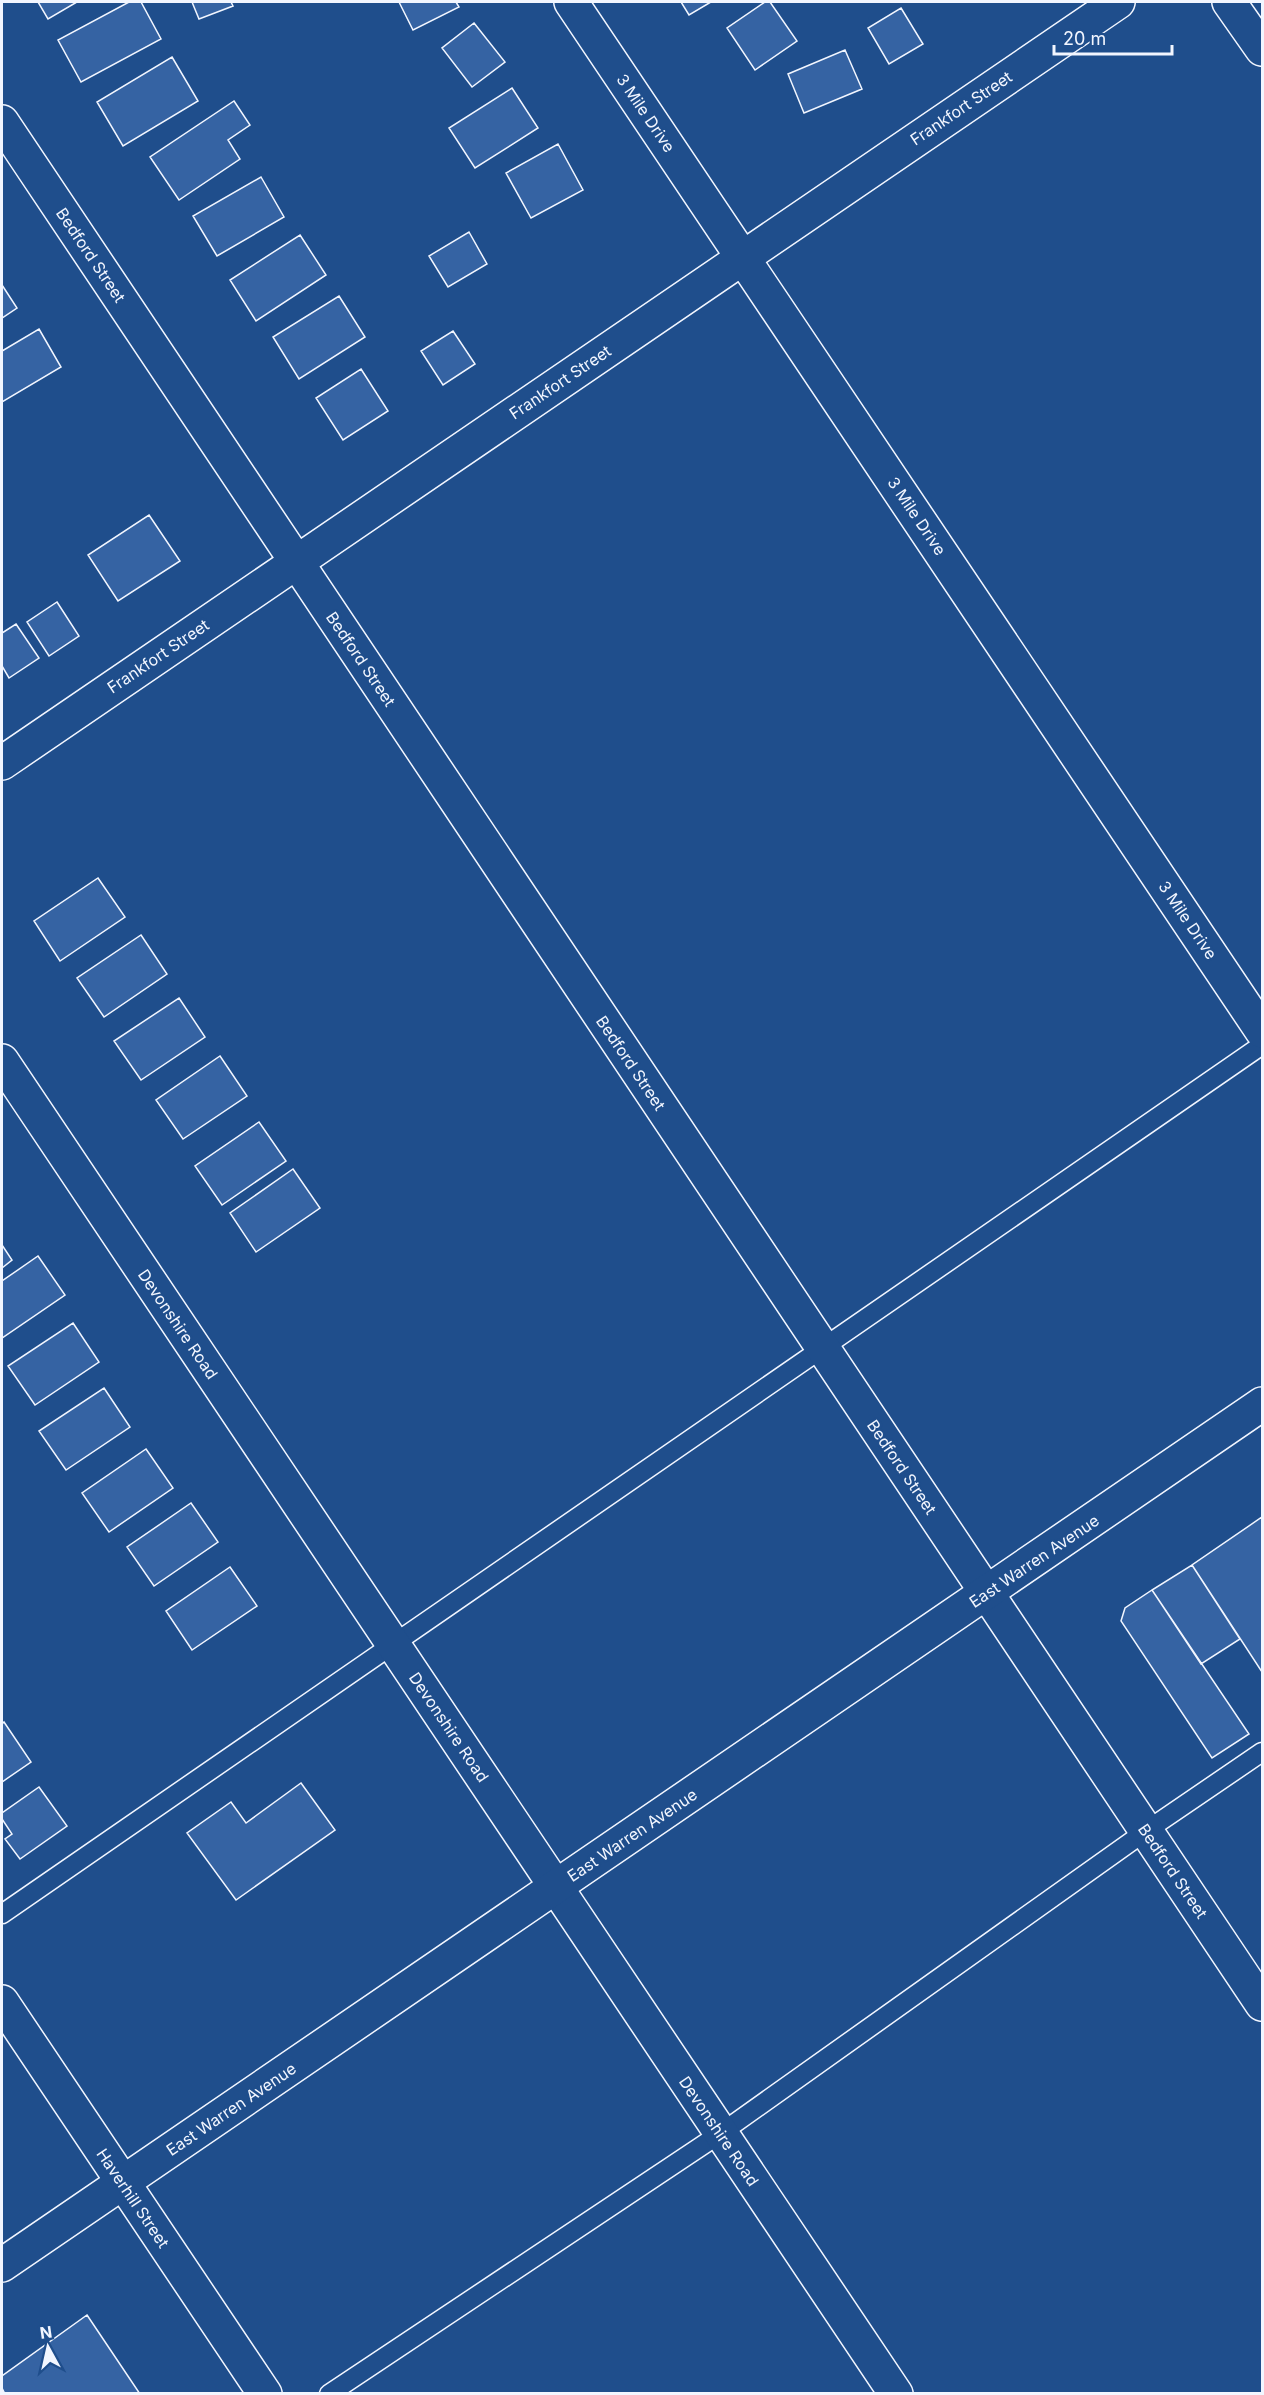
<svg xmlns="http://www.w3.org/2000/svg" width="1264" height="2395" font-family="Inter,sans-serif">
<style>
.building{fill:#3563a3;stroke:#f2f6ff;stroke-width:1.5}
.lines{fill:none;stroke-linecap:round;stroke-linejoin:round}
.service-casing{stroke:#f2f6ff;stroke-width:21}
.minor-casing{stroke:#f2f6ff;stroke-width:36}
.secondary-casing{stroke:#f2f6ff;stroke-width:36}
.service{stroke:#1f4e8c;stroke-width:18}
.minor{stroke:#1f4e8c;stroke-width:33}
.secondary{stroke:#1f4e8c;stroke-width:33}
.labels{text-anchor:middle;stroke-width:4.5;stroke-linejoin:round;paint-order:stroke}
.street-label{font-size:16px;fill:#f2f6ff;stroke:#1f4e8c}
</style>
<rect width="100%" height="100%" fill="#1f4e8c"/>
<!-- building -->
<path class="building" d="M38 2H77L48 19Z
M129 2H141L161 39 81 82 58 40Z
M192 2H231L233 6 199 19Z
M399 2H456L459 7 413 30Z
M681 2H711L689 15Z
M765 2H770L797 41 755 70 727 28Z
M901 8 923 44 889 64 868 28Z
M474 23 505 62 472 87 442 48Z
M845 50 862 89 804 113 788 74Z
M172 57 198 101 123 146 97 102Z
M512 88 538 128 475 168 449 128Z
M234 101 250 125 228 140 240 159 179 200 150 157Z
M558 144 583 190 531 218 506 173Z
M261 177 284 217 217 256 193 216Z
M469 232 487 264 448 287 429 256Z
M300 235 326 275 256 321 230 280Z
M2 285 17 308 2 318Z
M339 296 365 337 299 379 273 337Z
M39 329 61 367 2 402V351Z
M453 331 475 364 443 385 421 351Z
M361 369 388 411 343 440 316 398Z
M149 515 180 561 118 601 88 555Z
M57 602 79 636 49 656 27 622Z
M16 624 39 658 9 678 2 666V633Z
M98 878 125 917 60 961 34 921Z
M141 935 167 974 104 1017 77 978Z
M179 998 205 1037 141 1080 114 1041Z
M220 1056 247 1096 183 1139 156 1100Z
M259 1122 286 1161 222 1205 195 1166Z
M293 1169 320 1208 256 1252 230 1213Z
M2 1245 12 1260 2 1268Z
M38 1256 65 1295 2 1338V1281Z
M73 1323 99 1362 35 1405 8 1366Z
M104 1388 130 1427 66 1470 39 1431Z
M146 1449 173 1488 109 1532 82 1493Z
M191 1503 218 1542 154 1586 127 1547Z
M1262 1517V1672L1192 1565Z
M1192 1565 1240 1639 1201 1664 1152 1590Z
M230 1567 257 1606 192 1650 166 1611Z
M1152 1590 1249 1734 1212 1758 1121 1621 1125 1608Z
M4 1722 31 1762 2 1782V1724Z
M301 1783 335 1830 236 1900 187 1833 231 1802 246 1823Z
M39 1787 67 1826 20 1859 5 1839 12 1834 2 1819V1813Z
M87 2315 140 2394H5L2 2388V2376Z"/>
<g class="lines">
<defs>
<path id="service" d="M2 1914 1262 1045
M329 2394 721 2133 1146 1831 1262 1752"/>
<path id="minor" d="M571 2 1262 1031
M1229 2 1262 49
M2 122 1262 2004
M2 763 1118 2
M2 1061 896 2394
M2 2002 265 2394"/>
<path id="secondary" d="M2 2265 1262 1404"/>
</defs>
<!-- service casing -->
<use href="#service" class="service-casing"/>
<!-- minor casing -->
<use href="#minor" class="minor-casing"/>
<!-- secondary casing -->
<use href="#secondary" class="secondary-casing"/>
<!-- service -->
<use href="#service" class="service"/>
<!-- minor -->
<use href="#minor" class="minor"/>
<!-- secondary -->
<use href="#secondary" class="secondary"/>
</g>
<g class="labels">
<!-- street labels -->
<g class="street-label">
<text transform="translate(961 108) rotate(-34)" y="6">Frankfort Street</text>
<text transform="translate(646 113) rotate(56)" y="6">3 Mile Drive</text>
<text transform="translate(91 255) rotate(56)" y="6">Bedford Street</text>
<text transform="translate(560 382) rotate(-34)" y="6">Frankfort Street</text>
<text transform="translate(917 516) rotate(56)" y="6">3 Mile Drive</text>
<text transform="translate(158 656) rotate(-34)" y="6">Frankfort Street</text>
<text transform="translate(361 659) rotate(56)" y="6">Bedford Street</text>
<text transform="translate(1188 920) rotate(56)" y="6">3 Mile Drive</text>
<text transform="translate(631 1063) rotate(56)" y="6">Bedford Street</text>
<text transform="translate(178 1324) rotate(56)" y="6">Devonshire Road</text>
<text transform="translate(902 1467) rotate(56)" y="6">Bedford Street</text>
<text transform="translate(1034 1561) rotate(-34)" y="6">East Warren Avenue</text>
<text transform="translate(449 1727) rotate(56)" y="6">Devonshire Road</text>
<text transform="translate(632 1835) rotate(-34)" y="6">East Warren Avenue</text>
<text transform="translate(1173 1871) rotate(56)" y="6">Bedford Street</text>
<text transform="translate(231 2109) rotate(-34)" y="6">East Warren Avenue</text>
<text transform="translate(719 2131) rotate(56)" y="6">Devonshire Road</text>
<text transform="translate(133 2198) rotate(56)" y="6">Haverhill Street</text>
</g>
</g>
<!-- border -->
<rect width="1264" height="2395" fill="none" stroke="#f2f6ff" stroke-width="6"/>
<!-- north arrow -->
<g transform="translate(48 2347) rotate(352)" stroke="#1f4e8c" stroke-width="4.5" paint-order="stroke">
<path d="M0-4.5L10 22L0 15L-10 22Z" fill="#f2f6ff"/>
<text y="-9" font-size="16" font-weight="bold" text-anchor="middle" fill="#f2f6ff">N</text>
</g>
<!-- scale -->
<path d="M1054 45v9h118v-9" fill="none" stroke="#f2f6ff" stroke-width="3"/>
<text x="1063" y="45" font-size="18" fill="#f2f6ff" stroke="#1f4e8c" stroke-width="4.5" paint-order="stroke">20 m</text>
</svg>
